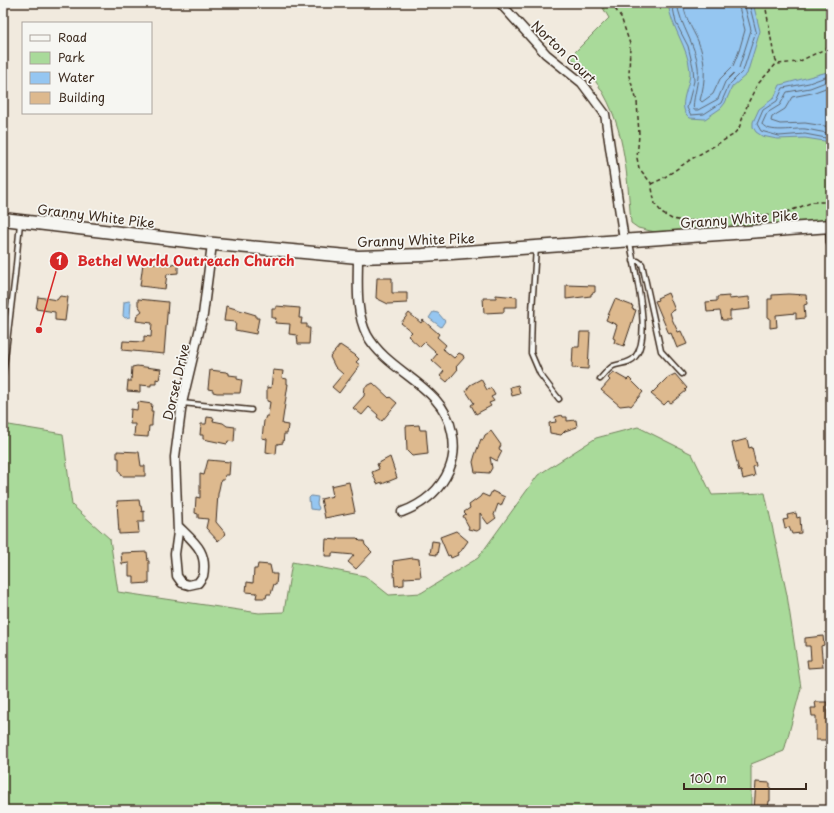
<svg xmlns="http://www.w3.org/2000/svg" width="834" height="813" font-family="'Playpen Sans',sans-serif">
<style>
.green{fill:#a9da9a;stroke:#72825c}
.water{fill:#95c6f1;stroke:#71889d}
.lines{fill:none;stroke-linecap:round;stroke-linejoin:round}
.shore{stroke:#5f6872;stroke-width:1}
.building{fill:#ddb98e;stroke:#3b2a1e}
.lane-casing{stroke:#3b2a1e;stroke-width:7}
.street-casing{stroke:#3b2a1e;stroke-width:11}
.secondary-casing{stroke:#3b2a1e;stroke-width:15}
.path{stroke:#3b2a1e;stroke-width:1.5;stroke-dasharray:4 3;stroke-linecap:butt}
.lane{stroke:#f6f6f2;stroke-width:4}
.street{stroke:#f6f6f2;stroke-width:8}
.secondary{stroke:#f6f6f2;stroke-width:12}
.labels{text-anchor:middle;stroke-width:3.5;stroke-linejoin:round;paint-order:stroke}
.street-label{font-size:13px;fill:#3b2a1e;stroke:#f6f6f2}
.leader{fill:none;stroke:#d62828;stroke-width:1.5}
.callout-dot{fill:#d62828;stroke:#f6f6f2;stroke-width:1.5}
.mark-label{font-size:12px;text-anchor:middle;font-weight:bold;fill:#fff}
.callout-label{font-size:14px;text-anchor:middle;font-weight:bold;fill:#d62828;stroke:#f6f6f2;stroke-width:3.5;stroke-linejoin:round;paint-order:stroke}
</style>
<rect width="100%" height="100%" fill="#f1eade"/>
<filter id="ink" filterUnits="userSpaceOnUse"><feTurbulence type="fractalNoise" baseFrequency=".025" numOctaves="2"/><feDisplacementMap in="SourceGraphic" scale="8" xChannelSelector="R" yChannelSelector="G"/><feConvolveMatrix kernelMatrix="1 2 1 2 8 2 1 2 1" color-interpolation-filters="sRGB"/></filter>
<g filter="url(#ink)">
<!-- green -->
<path class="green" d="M600 3H831V220L659 233 638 228 631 223C627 175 625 118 593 78 587 71 578 64 570 57L609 18Z
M3 424 63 434 72 505 110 539 118 592 259 613 284 612 292 562 365 576 389 595 421 593 478 558 538 475 596 438 638 427 692 454 712 495 765 493 787 595 801 688 784 751 751 764V810H3Z"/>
<!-- water -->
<path class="water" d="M668 3H752L754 7 760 31 747 74 732 87 725 103 721 108 705 119 690 118C675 107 691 86 690 71 688 46 671 28 668 3Z
M831 71V142L805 138 777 139 762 136 756 132 753 127V122L759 109 774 98 780 85Z
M129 301 131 302 130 317 125 318 123 316 124 302Z
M433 312 438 313 445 321 441 327 429 318Z
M311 496 318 497 317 504 319 508 318 510 310 509 309 498Z"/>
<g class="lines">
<!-- shore -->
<path class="shore" d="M672 3 676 23 688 46 693 67 694 81 687 108 691 115 704 114 721 103 729 85 743 71 756 31 749 3
M677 3C680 26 696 44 698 67 700 80 691 104 694 110H698L718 99 725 82 739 68 751 30 744 3
M683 3C685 18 692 28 698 41 706 60 706 81 700 100L702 102 713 94 720 79 733 66 739 51 745 30 738 3
M831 75 809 83 783 88 777 101 763 110 757 124 761 131 779 136 805 134 831 139
M831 80 810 88 787 92 780 105 767 113 762 124C769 134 794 128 805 129 814 130 822 133 831 133
M831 86 812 93 792 97 785 109 772 117 771 121 780 124 805 123 831 127"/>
</g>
<!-- building -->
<path class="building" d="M148 259 151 263 171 265V264L178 263V273L167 274 165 289 140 286 143 263Z
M377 278H392V293H407V303L388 304 376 298Z
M566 285 595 286V292L591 294V296L566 299Z
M668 293 675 310 670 312 672 319 678 332 681 331 687 344 677 348 671 333 669 334 655 301 658 300 657 298Z
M788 294 806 295 807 304 804 305 805 318 796 319V313L776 315 777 327 770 328V318H768V299H772V295Z
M496 295 517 297V307H504V312L484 313 483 298H496Z
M60 296 68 297 65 321 55 320V312L36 309 38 297 57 300Z
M729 296V299L749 297 750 309 730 311V320H722L720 311 707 312 706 302 717 301V297Z
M138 299 168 302 164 354 122 350 123 341 144 342V336L151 337 152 323 136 321 137 315 142 311 138 305Z
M615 299 633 306 632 309 636 310 624 346 614 343 615 339 613 338 617 325 606 320Z
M226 306 256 315V318H259L256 334 235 330 236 322 224 321Z
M276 306 300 308 299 318H302L301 324H307V328H310L309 344H298L297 335 289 334 290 324 275 323 276 318H272V309H276Z
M409 313 421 323 423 320 439 334 437 337 446 345 443 349 454 358 459 353 463 355 464 358 456 367 458 369 447 382 440 376 444 371 432 360 437 354 434 352 435 351 425 342 420 347 408 336 412 332 401 323Z
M580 332H590L588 369 572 368 573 347H579Z
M340 345 355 355 359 359 356 362 360 365 339 393 332 387 343 374 335 367 330 357Z
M137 366 161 369 159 380 156 379V384H151V386L140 385V392L127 391 128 381H131L132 367Z
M210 370 226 372 229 373V375L237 376V379L242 380 240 393H217L213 392V390L208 389Z
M273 370 283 371 282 378 287 379V384H288L282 424 288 425 287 434H284L283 443 277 444 276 454 266 452 267 439 262 438 264 421 266 416H268L270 402 267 401V387L271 388Z
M613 372 627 380 629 378 643 392 631 406 629 405 620 406 601 390 610 380 608 378Z
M675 374 687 388 685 390 686 391 671 403 668 401 664 405 651 394 667 378Z
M481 379 487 390 491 388 495 395 491 397 494 401 489 403 491 406 476 414 471 405 474 403 466 391 470 385Z
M373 383 389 398 390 397 397 403 382 421 377 417 378 415 369 407 362 415 353 408 364 396 365 387Z
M518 385 520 394 512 396 510 387Z
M138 402 152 404 151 411H153L152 421V426H149L148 437 134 436 135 424H130L131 409 137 410Z
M562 415 563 417H567V421L576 420 577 427 565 431 561 435 550 433 549 423 556 422 555 417Z
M207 417 214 418 213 421 223 423 227 426 235 427 234 442 228 441 227 444 203 439V435H200L201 424H206Z
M419 425 420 430H426L428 454 412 456 407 451 406 426Z
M491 431 501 445 499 449 502 451 497 461 490 457 492 468 489 473 475 472 473 462 475 455 481 439 483 440 485 435Z
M747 439 749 448 752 447 756 466 753 467 755 476 743 479 741 471H739L732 443Z
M117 451 139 452 141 466H145V476H122L119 470V458H117Z
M390 457 397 478 382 484V482L377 484 372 472 379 469 377 464Z
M208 460 230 462 229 475H225L224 480H221L218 494 216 522 226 534 218 541 206 528 208 519 198 518V514L195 513 196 497 200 498V474L204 475Z
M349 482 355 512 325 518 321 499 333 496 331 486Z
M492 491 505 497 501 506 498 504 494 515 496 518 488 524 480 513V529L477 531 468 529 469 527 463 516 466 514 464 512 470 508 469 505 480 497 482 494 489 497Z
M139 500 140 506H141L142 512 144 511V522H138L139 533 119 534 117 501Z
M796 513 797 518 800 517 801 533 792 534 789 527 785 528 783 520 788 519 787 515Z
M456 531 468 541 461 551 457 553 458 555 451 558 450 555 448 556 440 537Z
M338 538H357L360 541H364L365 545 372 552 356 569 348 562 354 555 332 553V556H325L326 539 338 540Z
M432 541 439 542 437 555 430 554Z
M147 552 148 561H149V583L134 584V576H129V563L122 564 121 553Z
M413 558 419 559 421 577 404 578V585L395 586 393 561Z
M258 564 270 565 272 574H277L276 585 274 584 271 594H267L266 598H256L257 593 246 592 247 582 253 583 254 569H257Z
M823 636 824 645 821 646 823 667 808 668 807 660H811L810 646H805V638Z
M815 702H827L828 740H816V716H812L811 708H816Z
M756 782 770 783V801H769L768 808H766V810H754Z"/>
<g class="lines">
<defs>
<path id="lane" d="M829 3 831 7
M536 247 532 311 531 353 540 374 559 399
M633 261H638L642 264 661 351 682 374
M3 375 15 275 20 223
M600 379C604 375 608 369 613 366 620 363 630 364 635 357 653 335 634 269 630 242
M182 403 251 410"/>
<path id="street" d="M500 3 546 54 582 83 605 114 624 240
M830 226 831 243
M358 257C358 283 355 311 367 335 389 374 443 385 452 432 455 445 454 458 449 470 440 491 423 504 402 512
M178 526C194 542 208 551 203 576L198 583 189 585 182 583 177 576 175 554 178 532 175 457 182 403 203 315 212 244"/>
<path id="secondary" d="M3 219 204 243 358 257 423 255 831 226"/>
</defs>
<!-- lane casing -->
<use href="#lane" class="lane-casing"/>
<!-- street casing -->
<use href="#street" class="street-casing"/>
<!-- secondary casing -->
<use href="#secondary" class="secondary-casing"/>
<!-- path -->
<path class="path" d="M611 3 621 17 630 44 629 76 637 101 639 135 637 158 639 168 651 183 655 204 663 214 672 219 683 221 738 218 787 212 813 202H831
M765 3 774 56 778 64 798 62 831 46
M651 184 662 179 693 158 733 135 739 128 748 103 757 85 777 63"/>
<!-- lane -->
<use href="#lane" class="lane"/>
<!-- street -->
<use href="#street" class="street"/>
<!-- secondary -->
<use href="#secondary" class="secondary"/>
</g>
</g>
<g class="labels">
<!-- street labels -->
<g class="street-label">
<text transform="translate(564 52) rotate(44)" y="5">Norton Court</text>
<text transform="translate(96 216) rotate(7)" y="5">Granny White Pike</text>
<text transform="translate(739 219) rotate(-4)" y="5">Granny White Pike</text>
<text transform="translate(416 240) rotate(-2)" y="5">Granny White Pike</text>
<text transform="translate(176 382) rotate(-77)" y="5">Dorset Drive</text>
</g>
</g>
<!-- callouts -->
<path class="leader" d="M39 330L59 261"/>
<g class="callout-dot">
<circle cx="39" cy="330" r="4"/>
<circle cx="59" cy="261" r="10"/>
</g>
<g class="mark-label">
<text x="59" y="265">1</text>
</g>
<g class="callout-label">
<text x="186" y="266">Bethel World Outreach Church</text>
</g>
<!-- margin -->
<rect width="834" height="813" fill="none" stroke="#f6f6f2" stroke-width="16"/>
<rect x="8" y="8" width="818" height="797" fill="none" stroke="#3b2a1e" stroke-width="1.5" filter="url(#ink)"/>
<!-- legend -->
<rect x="22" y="22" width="130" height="92" fill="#f6f6f2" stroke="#aba49d"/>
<rect x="30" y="35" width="20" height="6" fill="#f6f6f2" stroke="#aba49d"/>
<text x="58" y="42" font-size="12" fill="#3b2a1e">Road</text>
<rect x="30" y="52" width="20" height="12" fill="#a9da9a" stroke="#aba49d"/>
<text x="58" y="62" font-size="12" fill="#3b2a1e">Park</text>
<rect x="30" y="72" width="20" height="12" fill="#95c6f1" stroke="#aba49d"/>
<text x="58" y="82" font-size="12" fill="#3b2a1e">Water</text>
<rect x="30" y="92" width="20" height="12" fill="#ddb98e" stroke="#aba49d"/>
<text x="58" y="102" font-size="12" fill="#3b2a1e">Building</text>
<!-- scale -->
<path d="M684 783v6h122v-6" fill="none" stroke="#3b2a1e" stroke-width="2"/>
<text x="690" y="783" font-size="12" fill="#3b2a1e" stroke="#f6f6f2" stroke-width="3" paint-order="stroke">100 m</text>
</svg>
